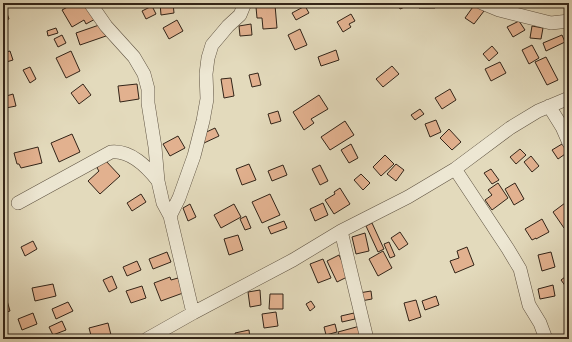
<svg xmlns="http://www.w3.org/2000/svg" width="572" height="342" font-family="'IM FELL DW Pica',serif">
<style>
.building{fill:#e2b18f;stroke:#322418}
.lines{fill:none;stroke-linecap:round;stroke-linejoin:round}
.minor-casing{stroke:#5e5241;stroke-width:14}
.minor{stroke:#ede7d3;stroke-width:13}
</style>
<rect width="100%" height="100%" fill="#e3dabc"/>
<filter id="stains"><feTurbulence type="fractalNoise" baseFrequency=".005" numOctaves="4"/><feColorMatrix values="0 0 0 0 .2 0 0 0 0 .09 0 0 0 0 .02 0 0 0 .5 -.17"/></filter>
<radialGradient id="worn" r=".72"><stop offset=".6" stop-color="#630" stop-opacity="0"/><stop offset="1" stop-color="#630" stop-opacity=".3"/></radialGradient>
<!-- building -->
<path class="building" d="M75 3H77L79 6 84 3 97 18 86 24 84 20 72 27 62 10Z
M160 3H173L174 13 161 15Z
M397 3H414L400 9Z
M419 3H435V8H419Z
M564 3H569V13H568Z
M475 4 484 11 474 24 465 18Z
M275 5 277 28 263 29 262 18H257L256 7Z
M152 6 156 14 146 19 142 11Z
M305 6 309 13 296 20 292 13Z
M5 8 9 19 3 21V9Z
M351 14 355 21 349 24 351 27 343 32 337 22Z
M177 20 183 31 169 39 163 28Z
M519 21 525 30 513 37 507 27Z
M102 24 106 36 80 45 76 33Z
M251 24 252 35 240 36 239 26Z
M532 26 543 28 541 39 530 38Z
M56 28 58 33 48 36 47 31Z
M300 29 307 45 295 50 288 35Z
M62 35 66 43 58 47 54 39Z
M562 35 565 42 546 51 543 43Z
M532 45 539 58 529 64 522 50Z
M492 46 498 53 489 61 483 54Z
M336 50 339 60 321 66 318 57Z
M10 51 13 60 3 63V53Z
M71 51 80 71 66 78 56 58Z
M546 57 558 80 547 85 535 62Z
M500 62 506 73 491 81 485 69Z
M392 66 399 74 383 87 376 79Z
M30 67 36 79 30 83 23 70Z
M258 73 261 85 252 87 249 75Z
M231 78 234 96 224 98 221 79Z
M83 84 91 95 79 104 71 93Z
M137 84 139 99 120 102 118 86Z
M450 89 456 100 442 109 435 98Z
M13 94 16 106 6 108 3 97Z
M319 95 328 109 311 119 314 123 304 130 293 112Z
M420 109 424 114 415 120 411 115Z
M278 111 281 121 271 124 268 114Z
M436 120 441 132 430 137 425 124Z
M345 121 354 135 330 150 321 137Z
M215 128 219 136 204 143 200 135Z
M449 129 461 142 452 150 440 138Z
M72 134 80 152 59 162 51 143Z
M178 136 185 148 170 156 163 144Z
M351 144 358 158 349 163 341 150Z
M562 144 568 152 558 159 552 150Z
M38 147 42 163 21 168 19 164H17L14 153Z
M520 149 526 155 516 164 510 157Z
M385 155 394 164 381 176 373 167Z
M531 156 539 166 532 172 524 162Z
M105 160 120 176 100 194 88 181 99 171 97 168Z
M249 164 256 180 242 185 236 169Z
M396 164 404 170 396 181 387 174Z
M283 165 287 175 272 181 268 171Z
M320 165 328 181 320 185 312 169Z
M491 169 499 180 492 184 484 173Z
M361 174 370 183 363 190 354 180Z
M498 183 508 198 492 210 485 200 492 195 488 190Z
M515 183 524 199 514 205 505 189Z
M340 188 350 204 334 214 325 200 335 194 334 192Z
M141 194 146 202 132 211 127 203Z
M270 194 280 215 262 223 252 202Z
M569 200V224L564 228 553 212Z
M323 203 328 215 315 221 310 209Z
M190 204 196 217 188 221 183 208Z
M234 204 241 217 221 228 214 215Z
M246 216 251 228 245 230 240 219Z
M542 219 549 232 536 239V238L532 240 525 229Z
M284 221 287 228 271 234 268 227Z
M372 223 384 249 378 252 366 226Z
M400 232 408 244 399 250 391 238Z
M365 233 369 251 356 254 352 237Z
M238 235 243 250 229 255 224 239Z
M33 241 37 249 25 256 21 247Z
M389 242 395 256 390 258 384 244Z
M467 247 474 265 455 273 450 261 459 258 457 251Z
M383 251 392 268 378 276 369 259Z
M167 252 171 262 153 269 149 259Z
M551 252 555 267 542 271 538 255Z
M339 255 349 276 337 282 327 261Z
M323 259 331 278 318 283 310 264Z
M137 261 141 270 127 276 123 267Z
M569 274V291L561 280Z
M112 276 117 288 109 292 103 280Z
M170 277 171 280 178 278 183 293 161 301 154 283Z
M53 284 56 296 35 301 32 288Z
M553 285 555 296 540 299 538 289Z
M142 286 146 298 131 303 126 291Z
M260 290 261 305 250 307 248 292Z
M371 291 372 299 361 301 359 293Z
M270 294H283V309H269Z
M436 296 439 305 425 310 422 301Z
M6 297 10 311 3 313V298Z
M416 300 421 317 409 321 404 303Z
M311 301 315 307 310 311 306 304Z
M68 302 73 311 56 319 52 309Z
M276 312 278 326 264 328 262 314Z
M33 313 37 324 22 330 18 319Z
M354 313 355 319 342 322 341 316Z
M62 321 66 330 53 335 49 327Z
M108 323 112 339H92L89 328Z
M335 324 337 332 326 335 324 327Z
M360 326 363 339H340L338 332Z
M249 330 250 339H236L235 333Z"/>
<g class="lines">
<defs>
<path id="minor" d="M90 3 106 26 134 57 144 74 148 89V103L155 147 158 181 163 203 170 216
M482 3 499 10 551 23 569 21
M549 106 562 127 569 143
M455 169 508 249 520 269 529 305 540 323 546 339
M18 203 111 152C131 150 147 167 158 181
M341 231 367 339
M193 313 170 216 179 198 194 156 203 121 207 99 206 74 208 58 212 45 228 26 240 15 245 3
M147 339 193 313 293 260 341 231 408 197 455 169 510 128 538 111 569 98"/>
</defs>
<!-- minor casing -->
<use href="#minor" class="minor-casing"/>
<!-- minor -->
<use href="#minor" class="minor"/>
</g>
<!-- margin -->
<rect width="572" height="342" fill="none" stroke="#e3dabc" stroke-width="16"/>
<rect x="4" y="4" width="564" height="334" fill="none" stroke="#322418" stroke-width="2"/>
<rect x="8" y="8" width="556" height="326" fill="none" stroke="#322418"/>
<rect width="100%" height="100%" filter="url(#stains)"/>
<rect width="100%" height="100%" fill="url(#worn)"/>
</svg>
